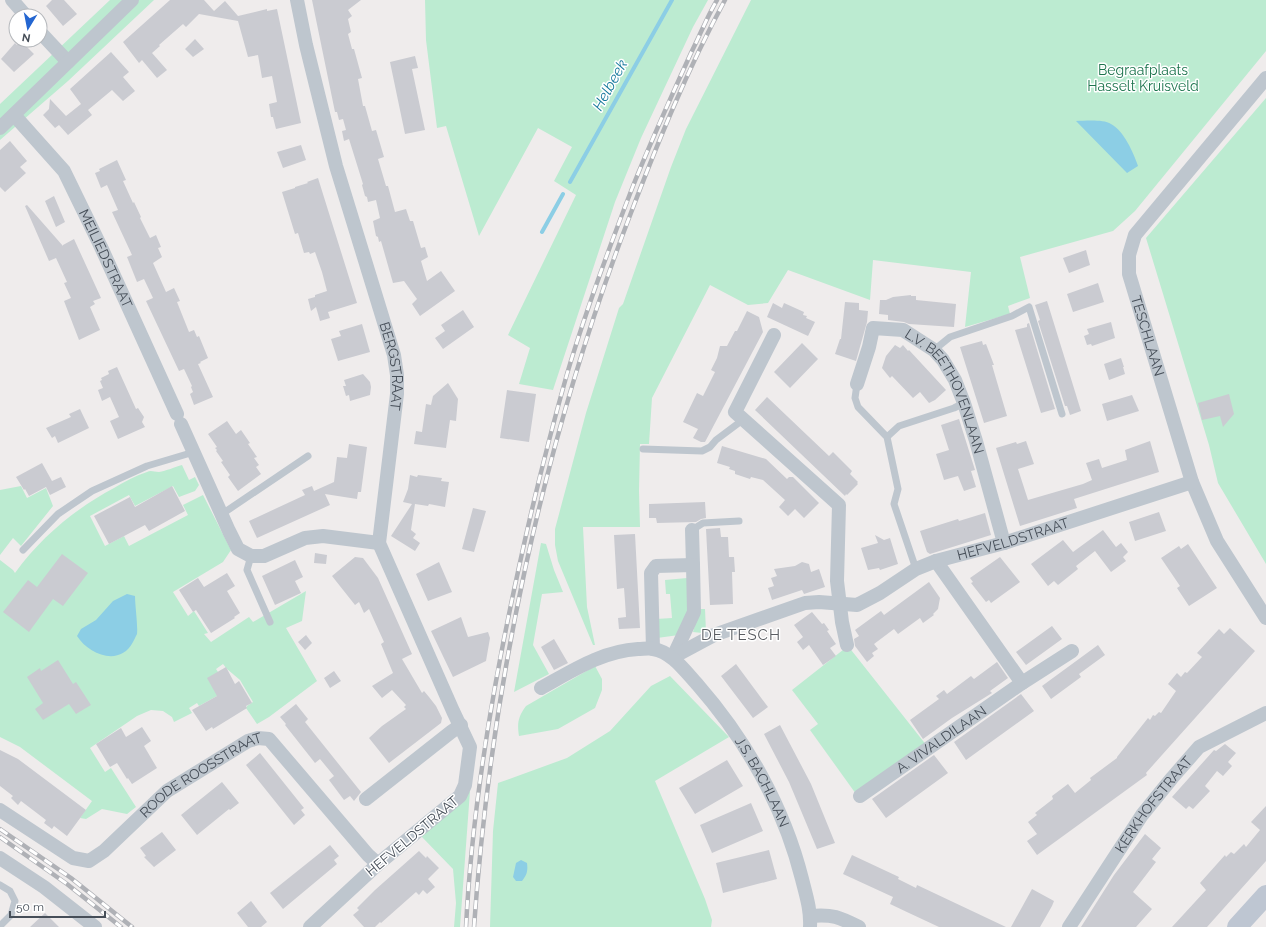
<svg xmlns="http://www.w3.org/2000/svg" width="1266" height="927" font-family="Raleway,sans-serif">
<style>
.green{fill:#bcebd1}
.water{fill:#8ccee5}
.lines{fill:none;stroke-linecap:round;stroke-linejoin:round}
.stream{stroke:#8ccee5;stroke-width:4}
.building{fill:#cacbd1}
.lane{stroke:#bec6ce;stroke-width:7}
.street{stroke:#bec6ce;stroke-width:14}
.secondary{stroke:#bec6d2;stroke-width:20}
.rail-casing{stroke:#afb1b6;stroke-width:4.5}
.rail{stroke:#fff;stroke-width:3;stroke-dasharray:9;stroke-linecap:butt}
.labels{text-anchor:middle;stroke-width:3;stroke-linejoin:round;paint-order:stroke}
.park-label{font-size:14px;fill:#1c744d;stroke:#fff}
.street-label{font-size:14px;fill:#464e58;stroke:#fff}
.water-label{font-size:15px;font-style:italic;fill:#15789c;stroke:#fff}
.neighbourhood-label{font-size:15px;letter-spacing:1px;fill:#595c61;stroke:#fff}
</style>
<rect width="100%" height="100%" fill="#efecec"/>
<!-- green -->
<path class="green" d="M110 0H154L68 81 0 140V104Z
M425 0H708L693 27 641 138 615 202 553 390 519 384 530 348 508 335 576 195 554 181 572 147 538 128 479 236 446 126 437 128 426 40Z
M751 0H1266V51L1135 211 1113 231 1020 257 1030 298 1008 306 1010 314 965 327 971 272 873 260 870 300 788 270 768 303 748 305 710 285 652 398 649 444H640L639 491 640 527H583L587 607 595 645H593L558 561 555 545V529L586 413 619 308 623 304 671 167 686 129Z
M1266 98V564L1218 483 1209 445 1146 238Z
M182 465 189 480 195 477 199 485 195 491 179 497 173 486 135 506 129 495 90 516 105 546 124 536 129 546 188 515 183 505 203 495 231 550 223 562 173 592 188 616 194 611 208 633 204 634 211 642 249 617 253 622 306 591 302 621 286 628 317 681 269 717 257 724 246 708 247 706 253 702 240 680 227 669 223 664 216 669 218 672 217 696 199 706 197 703 189 708 192 713 174 722 172 717 163 711 151 710 137 716 90 748 105 772 111 768 136 807 127 814 102 809 86 819 80 818 92 801 20 747 0 737V560L13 570 15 573C41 537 75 509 114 488 124 482 135 476 147 472 151 470 154 472 159 472 166 471 175 467 182 465Z
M21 486 27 498 46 488 53 506 21 546 13 538 0 555V490Z
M541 543 546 544 554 570 563 592 542 594 533 645 549 674 514 692Z
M687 578 688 613 679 635 657 638 656 619 672 618 670 594H666L665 580Z
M699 609H705L706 632 702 633 693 632Z
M848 646 927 746 856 794 810 730 818 724 792 690Z
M595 666 602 679V690L595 708 558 729 519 736C517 723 518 717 526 706Z
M670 676 729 737 655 781 705 899 712 920 711 927H490L493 831 498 783 567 758 610 731 651 686Z
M470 791 460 927H454L456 903 453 869 421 836 457 805Z"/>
<!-- water -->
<path class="water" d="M1076 121C1085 121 1103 119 1111 124 1124 131 1133 152 1138 166L1127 173Z
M127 594 135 596C135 605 138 626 137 634 136 636 134 640 133 642 120 667 89 655 77 636L81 629 96 620 113 601Z
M521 860 527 863C528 871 527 875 522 881H516L513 877 516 863Z"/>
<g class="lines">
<!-- stream -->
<path class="stream" d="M570 182 672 0
M542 232 563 194"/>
</g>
<!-- building -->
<path class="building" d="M52 0H64L77 14 63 26 46 6Z
M170 0H204L214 11 225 1 238 16 267 9V11L277 9 301 123 276 129 273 117H271L269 104 277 102 272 76 262 78 258 55 248 57 238 21 199 14 186 27 183 24 159 45 160 46 152 53 167 70 157 78 142 60 139 63 123 42Z
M312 0H361L348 10 352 16 348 19 351 32 348 34 352 49H354L362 78 358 79 363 106H365L372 131 376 130 384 157 378 159 386 186H388L395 212 406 209 410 221H413L421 248 425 247 428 257 421 261 427 281 441 271 455 291 420 316 412 304 417 299 404 281 393 283 381 241 379 242 378 237 376 236 373 221 380 218 376 200 368 202 367 197 365 196 362 185 363 184 349 139 344 141 342 131 346 130 343 119 339 120 337 112H335Z
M195 39 204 49 193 57 185 49Z
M21 41 34 54 14 72 1 59 15 43 17 45Z
M111 52 129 72 123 77 135 91 123 101 112 90 88 110 92 115 68 135 59 125 55 128 43 115 49 109 50 99 66 116 81 104 70 89Z
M415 56 418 68 412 69 425 130 405 134 390 62Z
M10 141 27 161 20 167 26 173 5 192 0 187V150Z
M301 145 306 160 283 168 277 152Z
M117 160 126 180 123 181 133 203 134 202 141 217 140 218 150 238 156 235 161 247 158 248 162 257 153 263 166 292 174 288 180 301 177 302 189 332 194 330 197 337 199 336 208 358 200 362 201 363 198 364 213 397 194 405 190 394 193 392 191 387 192 386 184 369 179 371 146 301 153 298 144 279 137 282 127 257 132 255 112 212 118 210 107 185 101 188 95 173 100 171 99 169Z
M318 178 357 303 328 312 330 318 320 321 316 307 311 311 308 299 315 297V295L327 291 322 272 315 252 310 254 309 252 304 253 298 233 295 234 282 192 295 188V187L308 183 307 182Z
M54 196 65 222 56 227 45 201Z
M27 205 63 246V245L74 239 101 298 93 301 95 304 90 307 100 330 79 340 64 301 71 298 64 283 67 282 56 258 49 261 25 206Z
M1086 250 1090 265 1069 273 1063 258Z
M1098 283 1104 302 1073 312 1067 294Z
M911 295V296H916V300L956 304 954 327 909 324 904 322 888 320V315L879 314 880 300H886L893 297Z
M1047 301 1081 411 1070 415 1067 406H1065L1038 321 1040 320 1035 305Z
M845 302 859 303V310L868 311 867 322 856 361 835 354 840 339H841Z
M773 303 782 308 784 303 804 312 803 315 807 316 806 318 815 322 808 336 767 317Z
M463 310 474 327 443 349 435 338 445 331 441 325Z
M747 311 759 317 763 332 705 442H701L693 438 698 429 683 422 697 393 703 396 715 372 711 370 717 358 720 346H727L735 331H737Z
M1111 322 1115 338 1092 346 1091 344 1087 345 1084 336 1089 334 1087 329Z
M1029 323 1055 409 1041 413 1015 330 1027 327V324Z
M362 324 370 352 338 361 331 339 341 336 339 331Z
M982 341 983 345 986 344 994 365H992L1007 416 984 423 960 347Z
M802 343 818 359 790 388 774 372Z
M895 345 900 348 903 345 908 351 909 350 946 390 935 400 929 403 920 392 913 398 892 376 890 378 882 368 886 356Z
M1121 358 1124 367H1123L1125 374 1109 380 1104 364Z
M117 367 136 409 138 408 144 417 142 422 145 427 118 439 110 421 119 417 110 397 102 401 98 390 103 388 100 381 102 380 101 378 109 374 108 371Z
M363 374 370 382 371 387 370 395 350 401 349 395 346 396 343 386H346L344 380Z
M448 383 458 399 456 421 450 420 446 448 414 444 416 431 422 432 426 404 431 405 433 396Z
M507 390 536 394 529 442 500 438Z
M1229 394 1234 414 1223 427 1220 416 1202 420 1198 403Z
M1132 395 1139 411 1107 421 1102 404Z
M767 397 829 456 833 452 852 471 850 474 858 482 857 483 858 484 847 495 846 494 845 496 755 410Z
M80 409 89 428 58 443 55 436 52 438 46 428 71 417 69 414Z
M959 419 975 470 971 471 976 487 964 491 958 476 944 480 936 454 949 450 941 425Z
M227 421 236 434 241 430 250 443 248 444 257 457 254 458 259 465 256 467 261 474 238 491 228 477 230 475 221 462 223 461 216 451 217 450 215 448 217 447 208 434Z
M1026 441 1034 464 1018 469 1028 500 1083 484 1092 480 1086 463 1099 459 1102 468 1127 460 1125 450 1150 441 1159 472 1074 499 1077 508 1020 526 996 448 1016 442 1017 444Z
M349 444 367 447 361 492H358L357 499 325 494 330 505 257 538 249 521 305 495 302 490 312 486 314 491 334 482 337 457 347 458Z
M722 446 766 459 787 479 789 477H793L819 503 804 518 795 509 788 516 779 507 785 500 763 480 751 477 750 479 735 474V471L729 469 730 467 717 463Z
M42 463 52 481 61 477 66 487 50 495 46 487 29 496 25 489 24 490 16 477Z
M410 475 417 477 418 475 442 478 441 481 449 482 445 507 429 504 428 506 415 504 411 530 416 534 413 538 420 543 415 551 391 536 412 504 403 502 408 489Z
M172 486 185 511 149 531 145 525 109 544 94 516 130 497 135 507Z
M705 502 706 518 701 519 696 522 657 523 656 518H649V504Z
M473 508 486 511 474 552 462 549Z
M1159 512 1166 531 1135 541 1129 522Z
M985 513 991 535 930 554 927 552 920 531 958 519 959 521Z
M720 528 721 537H728L729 557H734L735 572H732L733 604 710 605 706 529Z
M1103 530 1116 547 1121 543 1128 552 1123 557 1126 561 1111 572 1095 551 1076 566 1078 569 1058 585 1054 581 1048 586 1031 564 1063 540 1073 552Z
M635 534 640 628 619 629 618 618 626 617 625 601 624 588 617 589 614 535Z
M875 535 884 540 890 538 898 564 880 570 879 568 868 570 861 548 878 543Z
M1188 544 1217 588 1189 606 1177 588 1180 586 1161 558 1179 546 1181 549Z
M315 553 327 555 326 564 314 563Z
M62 554 88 573 63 606 53 599 29 632 3 612 28 580 37 587Z
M355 557 363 558 378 578 412 654 402 659 422 693 424 691 429 697 436 706 442 718 441 723 389 763 369 738 382 726 406 709 404 707 406 705 392 690 382 698 372 686 393 673 381 644 384 642 369 609 364 613 359 602 355 605 332 576Z
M1000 557 1020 582 991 603 989 600 986 602 971 583 973 582 970 578Z
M295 560 303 577 295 581 301 593 275 605 262 576Z
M439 562 452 592 428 601 416 574Z
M802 562 809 564 811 572 819 569 825 587 804 594 802 590 772 600 768 588 774 586 771 578 777 576 774 569 795 566Z
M227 573 235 586 227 591 240 613 234 617 235 618 211 633 196 610 193 612 179 590 198 578 204 587Z
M929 582 940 598 938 609 933 614 934 615 923 623 920 618 898 634 894 629 874 644 878 649 872 653 874 656 867 662 855 646 854 639 859 636 855 630 881 611 884 615Z
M812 612 822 624 824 623 829 630 827 631 836 644 830 648 836 656 823 665 809 645 803 650 797 642 803 637 794 625Z
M461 617 468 637 488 632 490 638 486 661 453 677 431 631Z
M1052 626 1062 639 1026 665 1016 652Z
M1230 628 1255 651 1162 755 1146 773 1147 775 1037 855 1027 841 1037 834 1028 822 1037 815 1035 813 1053 799 1052 796 1068 784 1075 793 1091 780 1090 778 1117 758V757L1148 718 1150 720 1153 715 1155 716 1159 712 1161 713 1176 691 1168 684 1177 673 1181 677 1185 672 1187 673 1202 657 1197 653 1219 629 1224 634Z
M306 635 312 643 305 650 298 642Z
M554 639 568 663 554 670 541 647Z
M1098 645 1105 655 1079 674 1081 677 1051 699 1042 686Z
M58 660 73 684 76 682 91 705 76 714 69 704 43 720 35 709 43 703 27 677 40 668 41 671Z
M997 662 1008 678 990 691 992 693 952 718 923 739 910 720 939 699 936 696 944 690 947 694 971 676 974 679Z
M736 664 768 707 753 718 721 676Z
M226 667 235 684 239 681 252 703 246 706 247 708 213 729 212 727 206 731 192 710 217 696 207 678Z
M334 671 341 681 330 688 324 678Z
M1021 694 1034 711 966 760 954 742Z
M296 704 308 719 305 722 361 792 354 801 350 796 344 800 329 780 334 776 320 759 315 763 285 725 286 724 280 717Z
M780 725 811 784 835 843 817 849 789 782 764 734Z
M142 727 151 741 144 746 157 768 132 784 128 778 127 779 117 763 110 767 96 744 121 728 126 737Z
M1225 744 1236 753 1228 762 1232 766 1223 776 1217 771 1205 786 1210 791 1193 809 1189 806 1186 809 1172 797 1214 750 1216 751Z
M0 750 18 759 86 810 67 836 54 826 52 829 44 823 46 820 21 801 18 805 11 798 13 796 0 786Z
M260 753 304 808 301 810 305 815 294 825 246 765Z
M934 755 948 773 886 818 872 799Z
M727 760 743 786 695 814 679 788Z
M222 782 239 803 230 810 229 809 197 835 181 815Z
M751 803 763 831 712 853 700 825Z
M1266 806V861L1207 927H1172L1206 890 1200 883 1225 855 1226 857 1231 852 1234 854 1244 844 1246 847 1260 830 1251 822Z
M162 832 176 850 154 867 144 857 146 856 140 848Z
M1145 834 1161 848 1152 859 1156 862 1133 892 1152 909 1136 927H1081L1114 875Z
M330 845 339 856 334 860 337 864 283 909 270 893Z
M769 850 777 879 723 893 716 863Z
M419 851 426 858 427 856 439 868 428 879 435 887 427 894 423 890 419 895 416 892 381 923 380 922 375 927H364L353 915 359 910 357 908 375 890Z
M852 855 899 877 898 879 916 888 917 885 1006 927H939L909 913 890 904 893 897 843 874Z
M1032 889 1054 901 1052 906 1040 927H1011Z
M251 901 267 922 261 927H248L237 913Z
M45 913 59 927H30Z"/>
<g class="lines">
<!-- lane -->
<path class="lane" d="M934 350 950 337 1012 316 1029 307 1062 414
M857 384 855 398 858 407 887 437 898 489 894 504 916 569
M887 437 899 426 954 408 964 403
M643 449 702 451 710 447 716 440 744 419
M222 514 308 456
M692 530 703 523 739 521
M23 550 58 514 92 491 147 466 194 452
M251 556 247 570 270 622
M0 885 10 891 15 901 11 915 0 926"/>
<!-- street -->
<g class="street">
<path d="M12 0 26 16"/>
<path id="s1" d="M297 0 306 45 336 166 394 355 397 375V394L379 543 453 711 470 747 465 785 460 796 378 864 310 927"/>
<path d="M40 32 68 62"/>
<path id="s2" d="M1266 78 1135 235 1129 255V274L1192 482 1217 541 1266 618"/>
<path id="s3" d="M14 115 64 171 101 247 177 414"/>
<path d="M0 128 132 0"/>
<path d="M774 335 735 412 839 505 837 581 842 622 847 645"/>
<path id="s4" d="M857 384 869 347 873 328 903 330 934 350 943 360 955 380 964 403 976 441 1004 543"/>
<path d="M181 424 229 531 238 549 251 556H264L305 538 323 536 379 543"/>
<path d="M692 530 693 565"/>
<path d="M936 561 1022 683"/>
<path d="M653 649 651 573 656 566 693 565 694 612 673 657"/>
<path id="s5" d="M673 657 714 635 805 603 819 602 857 605 880 593 916 569 936 561 1004 543 1192 482"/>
<path id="s6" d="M541 688C572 671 602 651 638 649 643 649 649 648 653 649 672 652 685 671 697 684 746 740 784 807 802 879 806 895 811 910 810 927"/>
<path id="s7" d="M860 796 1022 683 1072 651"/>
<path d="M366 799 451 732 461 725"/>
<path id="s8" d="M0 810 73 858 89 861 104 851 167 791 248 741 258 738 269 739 368 855 378 864"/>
<path d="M0 858 44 887 95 927"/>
<path d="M810 916C833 914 839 917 859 927"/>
<path id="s9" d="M1069 927 1142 815 1172 778 1199 747 1266 713"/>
</g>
<!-- secondary -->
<path class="secondary" d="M1237 927 1266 895"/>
<defs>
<path id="rail" d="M0 829 71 878 132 927
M0 837 67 884 121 927
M466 927C472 806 493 685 519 567 533 502 549 438 567 374 586 310 609 248 633 186 651 141 671 97 691 53 700 35 707 17 717 0
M474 927C491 685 543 444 629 218 657 144 687 70 725 0"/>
</defs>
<!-- rail casing -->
<use href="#rail" class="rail-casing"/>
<!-- rail -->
<use href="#rail" class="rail"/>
</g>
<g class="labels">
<!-- park labels -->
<g class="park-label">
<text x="1143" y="75">Begraafplaats<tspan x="1143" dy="16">Hasselt Kruisveld</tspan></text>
</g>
<!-- street labels -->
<g class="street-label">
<text dy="5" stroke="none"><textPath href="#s3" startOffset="172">MEILIEDSTRAAT</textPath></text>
<text dy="5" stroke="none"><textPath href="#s2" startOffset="309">TESCHLAAN</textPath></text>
<text dy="5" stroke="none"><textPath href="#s1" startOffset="379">BERGSTRAAT</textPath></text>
<text dy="5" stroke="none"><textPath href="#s4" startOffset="166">L.V. BEETHOVENLAAN</textPath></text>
<text dy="5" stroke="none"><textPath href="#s5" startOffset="366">HEFVELDSTRAAT</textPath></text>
<text dy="5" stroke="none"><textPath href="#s7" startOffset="99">A. VIVALDILAAN</textPath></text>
<text dy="5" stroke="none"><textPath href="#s8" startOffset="246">ROODE ROOSSTRAAT</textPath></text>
<text dy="5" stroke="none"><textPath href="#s6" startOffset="296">J.S. BACHLAAN</textPath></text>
<text dy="5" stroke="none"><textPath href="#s9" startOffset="149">KERKHOFSTRAAT</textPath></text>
<text transform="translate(412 836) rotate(-40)" y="5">HEFVELDSTRAAT</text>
</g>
<!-- water labels -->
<g class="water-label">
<text transform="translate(610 85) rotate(-61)" y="5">Helbeek</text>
</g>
<!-- neighbourhood labels -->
<g class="neighbourhood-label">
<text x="741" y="640">DE TESCH</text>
</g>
</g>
<!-- north arrow -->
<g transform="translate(28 28) rotate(190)"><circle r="19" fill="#ffffff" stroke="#b5b8bc"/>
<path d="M0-3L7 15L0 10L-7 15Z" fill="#2466d1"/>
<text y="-6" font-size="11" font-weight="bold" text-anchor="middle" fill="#464e58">N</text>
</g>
<!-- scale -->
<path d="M10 911v6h95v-6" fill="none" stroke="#464e58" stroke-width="2"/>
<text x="16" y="911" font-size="12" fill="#464e58" stroke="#ffffff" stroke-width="3" paint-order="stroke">50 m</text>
</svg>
